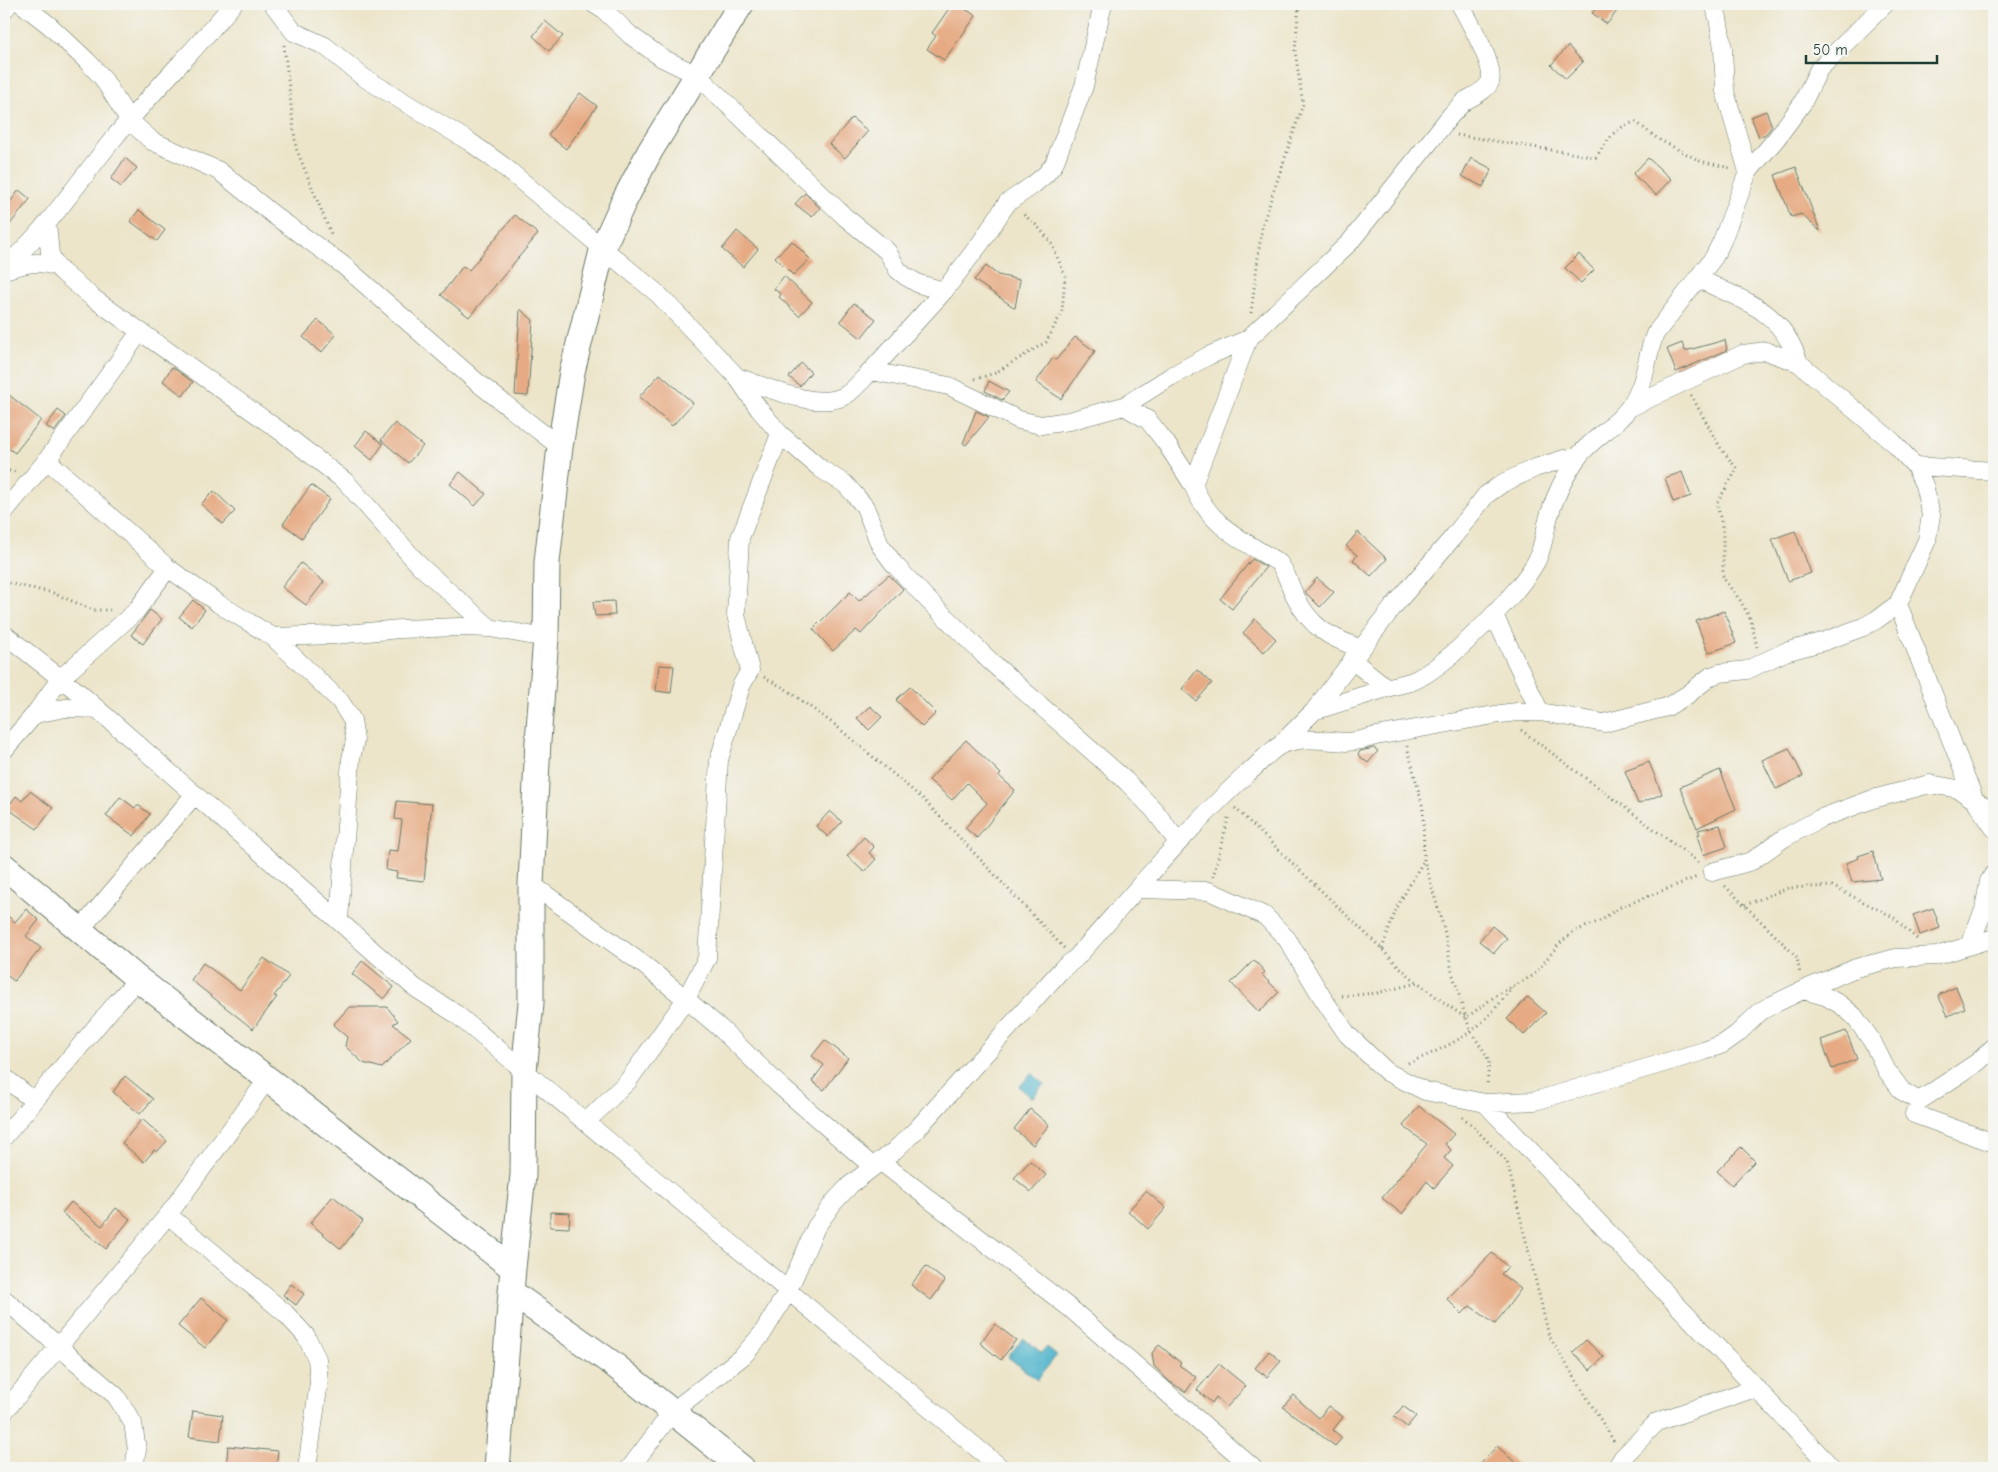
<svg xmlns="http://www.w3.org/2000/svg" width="1998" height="1472" font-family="'Comic Neue',sans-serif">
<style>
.water{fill:#4cb2ca;stroke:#36787f}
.building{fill:#e6ab84}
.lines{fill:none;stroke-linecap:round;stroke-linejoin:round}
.street-casing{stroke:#677868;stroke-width:19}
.secondary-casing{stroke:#677868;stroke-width:27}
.path{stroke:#677868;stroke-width:3;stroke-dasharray:1 4;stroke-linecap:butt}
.street{stroke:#fff;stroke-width:18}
.secondary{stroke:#fff;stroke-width:25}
</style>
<rect width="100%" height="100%" fill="#f6f6f2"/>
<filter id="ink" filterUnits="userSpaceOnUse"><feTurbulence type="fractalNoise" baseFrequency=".02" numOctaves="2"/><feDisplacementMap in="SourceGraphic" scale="10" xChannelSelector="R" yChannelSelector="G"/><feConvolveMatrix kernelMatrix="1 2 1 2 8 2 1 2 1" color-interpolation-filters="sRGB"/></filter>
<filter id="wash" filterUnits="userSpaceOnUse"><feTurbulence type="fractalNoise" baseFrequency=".0096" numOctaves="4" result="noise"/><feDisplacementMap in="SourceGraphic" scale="20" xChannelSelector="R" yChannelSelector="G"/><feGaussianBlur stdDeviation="1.12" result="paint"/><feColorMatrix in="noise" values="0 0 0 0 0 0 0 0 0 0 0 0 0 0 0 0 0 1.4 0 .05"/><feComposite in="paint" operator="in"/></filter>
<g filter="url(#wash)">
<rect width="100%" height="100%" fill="#ece5ca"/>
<!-- water -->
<path class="water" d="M1032 1073 1044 1084 1032 1098 1019 1087Z
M1023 1338 1042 1353 1047 1347 1057 1355 1037 1380 1008 1357Z"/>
<g id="blocks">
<!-- building -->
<path class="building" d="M952 4H958L976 16 944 60 927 49 936 36 932 33Z
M1599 4H1608L1617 11 1607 24 1592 13Z
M545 21 563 36 549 51 533 36Z
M1568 46 1583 62 1566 79 1551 65Z
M580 93 597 106 566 149 548 135Z
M1766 111 1772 126 1766 134 1759 137 1751 117Z
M852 118 868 131 845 158 829 144Z
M125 158 137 168 121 187 111 179Z
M1471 158 1492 169 1483 187 1462 176Z
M1648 158 1671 179 1656 195 1633 174Z
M1796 167 1820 231 1801 214 1791 217 1775 175Z
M19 190 30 199 4 232V210Z
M805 193 820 208 812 217 795 204Z
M139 210 165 230 157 241 130 221Z
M515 215 538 234 469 317 441 295 463 266 469 270Z
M737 231 758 249 743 267 722 249Z
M792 241 810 259 793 275 775 257Z
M1579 254 1594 270 1581 283 1565 268Z
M986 266 998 275 1020 280 1015 308 974 280Z
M784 276 812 302 799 316 779 297 781 294 774 289Z
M854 303 876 319 861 338 840 321Z
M520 309 533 320 528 396 515 395Z
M318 320 336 335 321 353 303 337Z
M1075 337 1095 351 1061 399 1036 382 1053 358 1056 360Z
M1725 340 1727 350 1676 372 1667 349 1682 343 1685 351Z
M801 363 811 372 800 386 789 377Z
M172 367 193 382 183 396 163 381Z
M660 374 693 403 672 426 639 397Z
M989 381 1009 392 1002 400 985 391Z
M4 391 41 420 15 453 4 445Z
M58 410 66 416 54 432 46 426Z
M976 411 989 417 966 445 963 443Z
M395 423 423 446 408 463 381 440Z
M366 431 383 444 372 460 355 446Z
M460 472 486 494 475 506 450 484Z
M1682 472 1691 496 1673 502 1665 478Z
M311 485 330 499 302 538 283 524Z
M214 491 235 511 223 524 201 504Z
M1795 531 1811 573 1788 581 1772 539Z
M1358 532 1387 559 1371 576 1353 560 1357 555 1346 546Z
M1252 559 1266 567 1232 609 1220 599Z
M301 563 324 582 306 605 282 587Z
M889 575 903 589 861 634 856 630 833 651 813 629 850 592 859 601Z
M1317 578 1334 592 1320 607 1305 592Z
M193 600 205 610 192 627 179 617Z
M614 601 615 615 595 616 593 602Z
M150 610 162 619 143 644 131 635Z
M1724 611 1736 643 1708 653 1696 621Z
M1255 619 1276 639 1264 652 1243 633Z
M659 665 674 666 671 693 656 691Z
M1197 670 1212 683 1196 701 1182 689Z
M910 687 936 713 922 727 896 700Z
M870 706 882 717 869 730 857 718Z
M966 740 1001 774 999 776 1015 790 977 838 965 828 987 803 967 783 952 800 929 780Z
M1374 748 1378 751 1368 763 1358 755 1360 751Z
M1789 748 1803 776 1776 789 1762 760Z
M1649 762 1662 794 1638 804 1625 771Z
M1720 770 1736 809 1697 828 1680 787Z
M30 791 53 808 37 829 7 808 16 796 22 801Z
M120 797 135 808 138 805 150 814 134 836 106 816Z
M397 801 432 804 424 881 396 878 397 872 386 870 388 850 398 851 402 820 395 819Z
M830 811 842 822 828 837 816 826Z
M1720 825 1727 847 1703 855 1697 835 1700 834 1698 830Z
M864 837 874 847 869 853 876 859 864 872 847 856Z
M1873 851 1881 879 1852 882 1846 863 1859 858 1858 856Z
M1933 908 1940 928 1920 935 1913 915Z
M26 909 39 920 26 936 41 948 14 981 4 973V913L15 922Z
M1492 926 1507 938 1494 953 1479 941Z
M264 958 289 976 274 996 277 997 253 1029 191 980 203 963 240 990Z
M1254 960 1265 972 1262 975 1279 992 1259 1012 1231 983Z
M362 961 394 987 384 999 352 974Z
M1956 987 1965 1008 1948 1016 1938 995Z
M1528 997 1546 1013 1524 1035 1507 1019Z
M349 1007H387L398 1021 393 1024 411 1038 382 1068 363 1063 345 1046 347 1037 333 1025Z
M1846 1031 1857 1059 1832 1069 1821 1040Z
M825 1040 848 1058 824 1090 812 1081 824 1065 812 1056Z
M125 1076 153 1099 140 1114 113 1092Z
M1419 1106 1454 1134 1445 1144 1451 1150 1444 1158 1453 1166 1434 1188 1427 1181 1402 1214 1382 1198 1427 1144 1403 1126Z
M1030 1109 1049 1125 1033 1145 1014 1129Z
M142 1119 167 1141 157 1152 154 1150 144 1162 122 1143Z
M1741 1147 1755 1161 1732 1185 1717 1171Z
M1030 1161 1046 1175 1031 1192 1014 1178Z
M1146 1191 1166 1208 1148 1229 1128 1211Z
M333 1196 363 1221 341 1249 310 1223Z
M71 1202 102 1226 116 1208 130 1219 106 1249 62 1213Z
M550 1212 570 1213 569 1228 550 1227Z
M1492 1253 1508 1267 1501 1274 1521 1289 1495 1324 1470 1306 1462 1314 1447 1299Z
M926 1266 945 1281 931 1300 911 1285Z
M291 1284 304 1294 296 1305 283 1295Z
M201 1298 228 1320 205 1348 178 1326Z
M995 1324 1016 1340 1001 1360 980 1343Z
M1586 1340 1604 1357 1590 1370 1573 1352Z
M1159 1345 1181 1363 1179 1365 1196 1377 1186 1392 1170 1382 1154 1366 1152 1353Z
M1269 1351 1281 1361 1267 1377 1255 1368Z
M1219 1364 1246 1386 1227 1407 1216 1397 1212 1403 1197 1390Z
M1293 1395 1319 1418 1328 1406 1343 1417 1333 1430 1342 1438 1335 1446 1283 1407Z
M1403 1406 1416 1416 1407 1427 1394 1417Z
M193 1411 223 1415 220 1441 189 1437Z
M228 1446 278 1451 276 1468H226Z
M1497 1446 1521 1468H1477Z"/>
</g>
</g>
<g filter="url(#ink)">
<use href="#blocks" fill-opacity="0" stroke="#677868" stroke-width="1"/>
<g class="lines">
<defs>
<path id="street" d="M22 4 49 25 87 61 102 77 129 120 152 141 219 171 275 216 343 265 478 383 560 447
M273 4 294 32 325 46 363 77 470 142 502 165 658 294 737 377 759 409 780 434 821 469 845 484 854 494 865 507 880 545 894 564 926 598 990 661 1125 780 1154 810 1178 842
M594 4 605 11 630 35 662 58 697 75 845 217 887 251 898 270 905 276 919 284 944 291 982 241 1007 203 1033 185 1046 174 1054 164 1084 86 1103 4
M1714 4 1718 18 1723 48 1725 91 1748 172
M4 10 9 4
M47 223 50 254 56 266 62 272 93 298 283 433 346 482 420 566 490 628
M4 268C47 230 78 182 114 138 152 92 195 50 233 4
M4 270C25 264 35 260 56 266
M1698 278C1745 303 1780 307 1799 363
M1248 339 1193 485C1210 527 1243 540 1279 563 1286 572 1289 583 1294 594 1311 629 1328 636 1361 649
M871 371 944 291
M737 377C764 386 819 412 846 395 855 389 863 379 871 371L949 386 1019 420 1041 425 1069 421 1124 406
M47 460 168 568 219 604 273 637 340 701 352 720 355 740 351 759 339 920
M1915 466 1994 471
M1193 485 1166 443 1148 420 1124 406 1170 377 1208 356 1248 339 1350 242 1451 115C1456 110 1460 105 1465 101 1473 96 1486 91 1490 82 1496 67 1468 19 1460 4
M4 512 47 460 140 332
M1898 604 1975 801 1994 828
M4 634 78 692 414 987 456 1014 1001 1468
M273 637 334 635 400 629 461 627 490 628 546 638
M1352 660 1387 688C1395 685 1405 684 1413 681 1447 666 1520 593 1537 560 1544 545 1545 528 1550 513 1556 494 1566 474 1577 458 1592 438 1617 426 1631 405 1647 382 1645 359 1655 334L1714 257 1722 241 1748 172 1776 139 1802 104 1819 69 1885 4
M1314 711 1387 688
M1540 712 1604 723 1667 707 1687 695 1711 676 1720 673 1747 670 1785 652 1825 641 1863 627 1876 620 1898 604 1927 540 1931 515 1924 485 1915 466 1893 442 1799 363 1766 351 1743 354 1631 407
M35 714 65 708 98 709
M1282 743 1314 711 1393 607 1454 536 1486 495 1503 483 1535 468 1564 459 1578 457
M4 750 35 714 60 679 136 611 168 568
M1712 872 1752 861 1784 838 1819 819 1873 799 1930 784 1958 789 1982 805 1994 809
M531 884 644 965 686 999 720 1028 779 1085 872 1166
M1139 889 1209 891 1265 916 1287 939 1322 997 1347 1034 1387 1072 1425 1091 1485 1103 1535 1101 1704 1051 1723 1044 1737 1034 1761 1011 1772 1005 1803 990 1856 968 1896 958 1936 956 1994 938
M80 930 195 794
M1969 945 1984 910 1989 881 1994 874
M1803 990 1825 996 1841 1005 1854 1016 1872 1041 1887 1071 1902 1091 1919 1101 1978 1062 1994 1047
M4 1077 34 1101
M1485 1103 1832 1468
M1914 1114 1994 1143
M586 1122 628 1081 686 999 707 958 719 760 741 686 750 670 736 615 740 538 780 434
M4 1137 117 1002 138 979
M880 1161 1071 1309 1253 1468
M168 1215 285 1313 306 1336 317 1359 319 1382 307 1468
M4 1299 116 1396 133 1423 137 1450 134 1468
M4 1412 168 1215 267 1080
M630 1468 673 1411 743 1356 762 1334 788 1291 816 1227 834 1202 850 1185 894 1151 916 1130 1062 969 1075 959C1131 897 1185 830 1248 773 1257 766 1272 748 1283 744 1304 736 1324 741 1346 742 1357 742 1366 739 1376 736L1500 714 1517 712H1540L1494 615
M1616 1468 1623 1457 1657 1422 1755 1388"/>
<path id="secondary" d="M4 866 138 979 513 1268 497 1468
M513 1268 523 1175 524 1071 531 1003V884L538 741 546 638 547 562 560 447 572 372 603 247 623 203 650 151 741 4
M511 1292 613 1364 742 1468"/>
</defs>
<!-- street casing -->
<use href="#street" class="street-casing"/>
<!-- secondary casing -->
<use href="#secondary" class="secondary-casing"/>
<!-- path -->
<path class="path" d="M284 45 296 148 331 234
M1457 135 1596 157C1609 139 1614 127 1636 122L1658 139 1700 161 1730 168
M1251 313 1262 226 1303 104 1295 51 1299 4
M975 379 995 373 1046 342 1062 312 1065 276 1051 242 1036 225 1022 213
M1691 395 1720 447 1737 469 1717 503 1723 530V578L1740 600 1751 620 1757 647
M4 470 16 472
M4 582 53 593 93 610H110
M764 677 787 690 835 725 923 799 1064 948
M1521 730 1698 862
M1407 746 1423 808 1424 860 1444 929 1452 972 1466 1018 1471 1032 1486 1054 1489 1062 1487 1087
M1235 808 1382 949C1406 976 1436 997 1466 1018L1495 996 1534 975 1559 944 1573 932 1602 920 1618 908 1697 877
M1213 877 1229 815
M1725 886 1797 957 1800 974
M1745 905 1788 888 1832 886 1893 917 1917 939
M1382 949 1397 907 1424 860
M1342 996 1377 993 1417 983
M1408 1063C1429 1055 1451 1045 1470 1032 1486 1021 1500 1003 1512 988
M1462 1117 1470 1123 1507 1162 1549 1336 1615 1443"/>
<!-- street -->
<use href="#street" class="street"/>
<!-- secondary -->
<use href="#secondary" class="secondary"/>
</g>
</g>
<!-- margin -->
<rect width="1998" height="1472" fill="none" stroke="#f6f6f2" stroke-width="20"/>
<!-- scale -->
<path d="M1806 55v8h131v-8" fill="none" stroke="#1f3d34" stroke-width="2.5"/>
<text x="1813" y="55" font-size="15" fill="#1f3d34" stroke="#f6f6f2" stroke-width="4" paint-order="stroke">50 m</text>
</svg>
